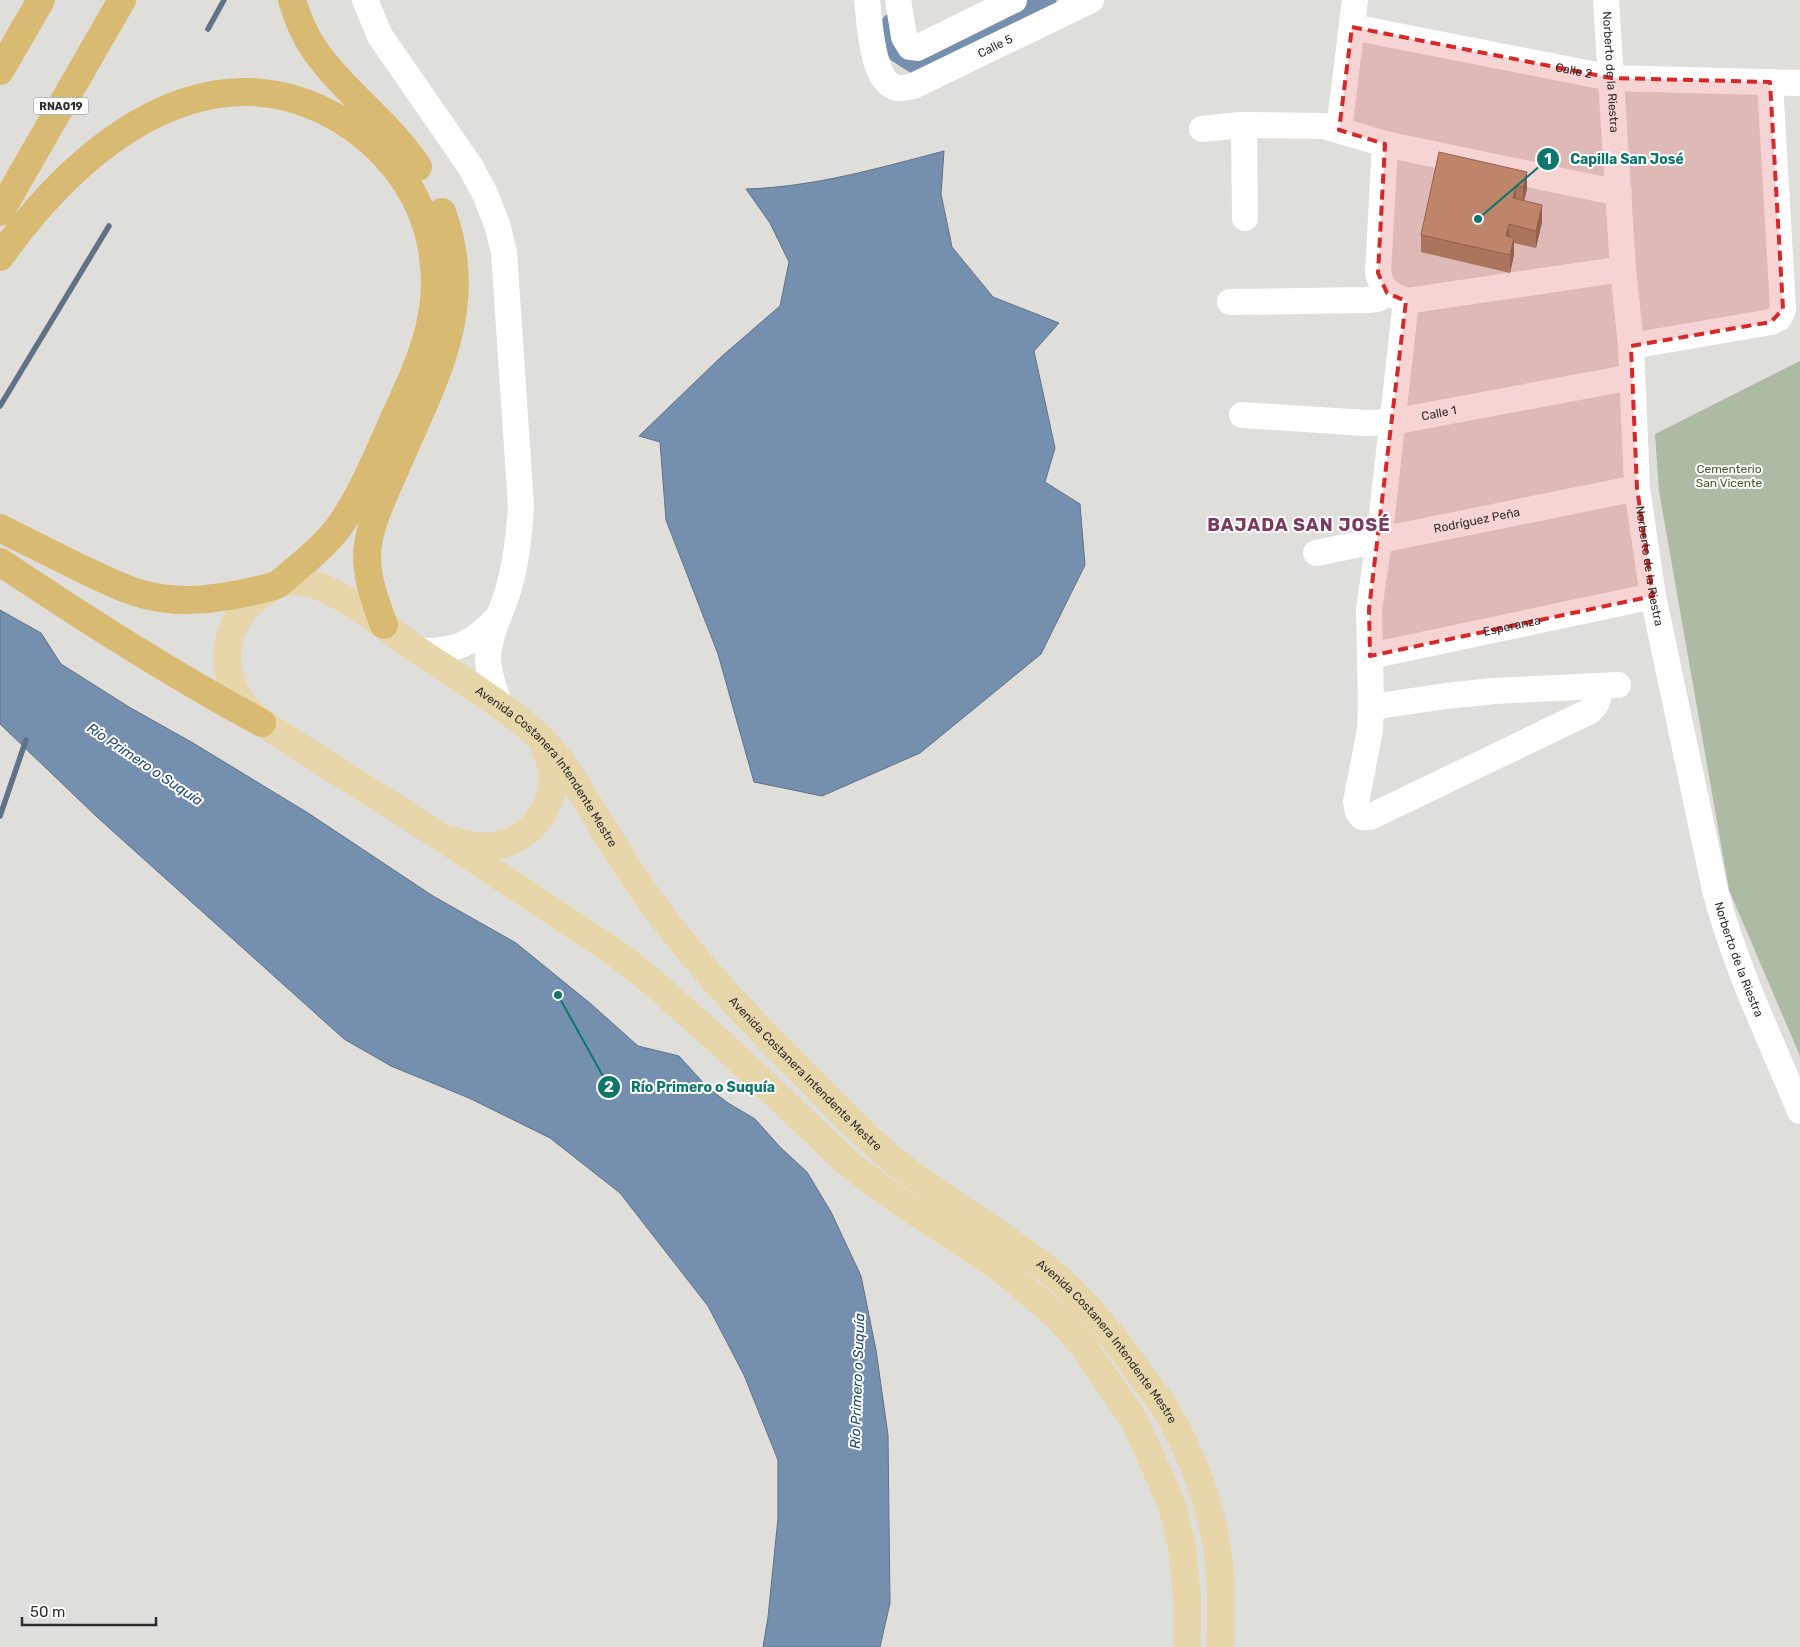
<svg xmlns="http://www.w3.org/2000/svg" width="1800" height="1647" font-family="Rubik,sans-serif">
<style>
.green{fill:#adbba4}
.water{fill:#758faf;stroke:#607287}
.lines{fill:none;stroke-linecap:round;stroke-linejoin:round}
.stream{stroke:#607287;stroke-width:5.5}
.canal{stroke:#758faf;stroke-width:19}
.minor{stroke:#fff;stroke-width:26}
.major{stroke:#e8d6ab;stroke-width:28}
.highway{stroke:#d9ba73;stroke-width:28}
.wall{fill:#9f876b}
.shaded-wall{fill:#826e57}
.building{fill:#b99d7c;stroke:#826e57}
.marked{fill:#d62828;fill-opacity:0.2;stroke:#d62828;stroke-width:4;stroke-dasharray:10 6;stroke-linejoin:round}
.labels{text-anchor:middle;stroke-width:4;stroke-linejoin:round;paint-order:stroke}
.shield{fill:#fff;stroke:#6d6c6b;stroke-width:1}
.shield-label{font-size:11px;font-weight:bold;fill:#2e2d2b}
.street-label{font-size:12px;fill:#2e2d2b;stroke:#fff}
.park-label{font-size:12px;fill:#3e5c28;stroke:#fff}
.water-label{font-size:14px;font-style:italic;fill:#214773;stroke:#fff}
.district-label{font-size:18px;font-weight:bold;letter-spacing:1px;fill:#7b3a5d;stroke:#fff}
.leader{fill:none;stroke:#0f766e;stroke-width:2}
.callout-dot{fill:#0f766e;stroke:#fff;stroke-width:2}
.mark-label{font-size:15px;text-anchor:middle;font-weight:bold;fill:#fff}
.callout-label{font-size:14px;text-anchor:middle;font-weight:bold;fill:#0f766e;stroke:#fff;stroke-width:4;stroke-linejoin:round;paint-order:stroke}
</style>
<rect width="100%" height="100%" fill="#e0deda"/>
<!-- green -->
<path class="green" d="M1800 361V1056L1729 890 1659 491 1655 434Z"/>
<!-- water -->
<path class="water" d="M944 151 941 194 952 247 993 297 1059 323 1034 351 1055 448 1045 482 1080 504 1085 565 1041 654 920 753 822 796 754 782 718 654 666 520 660 442 639 436 721 357 780 306 789 262 770 223 746 189C814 187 879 168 944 151Z
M0 610 41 633 61 664 129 707 193 743 308 813 433 896 516 943 591 1004 638 1046 679 1056 707 1087 728 1103 755 1119 780 1147 807 1172 831 1212 861 1276 876 1350 888 1435 890 1603 880 1647H763L768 1617 778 1518V1460L744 1375 708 1306 620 1193 550 1138 469 1098 391 1066 344 1039 97 817 0 724Z"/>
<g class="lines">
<!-- stream -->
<path class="stream" d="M208 29 224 0
M0 406 109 226
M0 816 26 740"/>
<!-- canal -->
<path class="canal" d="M891 23 897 53 916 65 1047 0"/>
<!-- minor -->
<g class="minor">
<path d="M365 0 380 36 470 166 485 194 497 224 504 252 521 506C519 536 516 568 506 597 499 618 488 637 488 660 489 675 495 690 499 705"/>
<path id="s1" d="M867 0C870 22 871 82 897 88 902 89 909 87 913 86L1091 0"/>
<path d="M898 0 904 37 910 47 917 48 1014 0"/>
<path id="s2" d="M1606 0 1623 269 1631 346 1637 488 1653 596 1715 890C1735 967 1770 1038 1800 1111"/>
<path id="s3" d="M1352 27 1611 78 1800 83"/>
<path d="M1244 126 1245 218"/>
<path d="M1202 129 1241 125 1324 126 1385 144 1619 193"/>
<path d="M1339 130 1355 0"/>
<path d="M1385 144 1378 273C1383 292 1390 294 1406 301L1623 269"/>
<path d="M1406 301 1379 541 1369 609 1371 707 1370 730 1356 802 1358 812 1362 817H1370L1590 711C1599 703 1599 697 1598 686"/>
<path d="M1230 302 1368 300 1377 299 1387 293"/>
<path d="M1631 346 1771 322 1779 318 1783 309 1770 82"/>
<path id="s4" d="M1242 415 1366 423 1392 422 1632 377"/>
<path id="s5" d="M1316 553 1637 488"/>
<path d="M419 651C454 652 473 644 497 618"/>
<path id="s6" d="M1370 656 1653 596"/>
<path d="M1371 707 1446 696 1494 691 1618 685"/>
</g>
<!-- major -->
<g class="major">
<path d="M454 841C468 846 484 848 499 845 542 835 565 789 545 749"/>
<path id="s7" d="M1187 1647V1597L1182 1547 1173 1509 1163 1484 1134 1420 1083 1346 1059 1318 999 1267 902 1203 850 1165 721 1043 650 980 617 954 438 835 262 723C256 718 249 712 244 706 217 670 223 622 259 596 270 588 284 580 297 581 334 583 388 630 419 651 444 668 470 684 495 702 513 714 531 728 546 744 563 762 576 784 589 805 608 836 626 867 647 896 694 962 750 1020 807 1077 834 1104 861 1133 891 1158 940 1199 997 1229 1047 1269 1084 1299 1113 1335 1140 1374 1148 1385 1157 1396 1165 1408 1192 1452 1214 1512 1219 1564 1222 1591 1221 1619 1220 1647"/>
</g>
<!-- highway -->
<path class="highway" d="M292 0C297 17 304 34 314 49 344 92 389 123 418 167
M0 71 41 0
M0 212 122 0
M0 257C76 149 206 39 341 120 382 145 415 184 428 231 448 305 422 358 392 423 377 457 362 493 341 524 329 541 313 555 297 568 291 573 284 580 278 584 271 588 261 589 254 591 216 599 180 605 142 594 122 589 103 578 84 570 56 556 28 542 0 528
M0 562C85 619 172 675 262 723
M384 625C374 599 364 572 368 544 372 519 384 495 394 472 431 384 478 311 442 212"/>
</g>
<!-- wall -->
<path class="wall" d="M1527 172V189L1524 201 1542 222 1536 248 1514 243V255L1510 273 1421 252V235Z"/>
<!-- shaded-wall -->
<path class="shaded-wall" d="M1527 172V189L1523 204V187Z
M1516 186V203L1513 198Z
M1542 205V222L1536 248V231Z
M1509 224V242L1506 236Z
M1514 238V255L1510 273V255Z"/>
<!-- building -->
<path class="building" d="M1439 152 1527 172 1523 187 1516 186 1513 198 1542 205 1536 231 1509 224 1506 236 1514 238 1510 255 1421 235Z"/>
<!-- marked area -->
<path class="marked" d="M1352 27 1611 78 1770 82 1783 309 1771 322 1631 346 1637 488 1653 596 1370 656 1369 609 1406 301 1387 293 1378 273 1385 144 1339 130Z"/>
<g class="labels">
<!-- shield labels -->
<rect class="shield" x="33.5" y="97.5" width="55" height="17" rx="4"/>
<g class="shield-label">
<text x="61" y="110">RNA019</text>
</g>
<!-- street labels -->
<g class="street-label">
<text dy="4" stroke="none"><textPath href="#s1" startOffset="205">Calle 5</textPath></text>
<text dy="4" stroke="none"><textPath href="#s3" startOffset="226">Calle 2</textPath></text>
<text dy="4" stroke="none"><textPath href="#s2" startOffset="72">Norberto de la Riestra</textPath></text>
<text dy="4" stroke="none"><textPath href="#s4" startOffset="198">Calle 1</textPath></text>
<text dy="4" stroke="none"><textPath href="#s5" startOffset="164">Rodríguez Peña</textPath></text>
<text dy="4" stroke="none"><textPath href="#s2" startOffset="568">Norberto de la Riestra</textPath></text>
<text dy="4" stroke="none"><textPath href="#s6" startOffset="145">Esperanza</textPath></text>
<text dy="4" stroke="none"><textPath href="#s7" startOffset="1868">Avenida Costanera Intendente Mestre</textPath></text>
<text dy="4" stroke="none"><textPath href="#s2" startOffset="972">Norberto de la Riestra</textPath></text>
<text dy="4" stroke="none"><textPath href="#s7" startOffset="2272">Avenida Costanera Intendente Mestre</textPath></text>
<text dy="4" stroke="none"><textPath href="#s7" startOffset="2678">Avenida Costanera Intendente Mestre</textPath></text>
</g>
<!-- park labels -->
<g class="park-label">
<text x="1729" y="473">Cementerio<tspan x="1729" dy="14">San Vicente</tspan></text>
</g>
<!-- water labels -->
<g class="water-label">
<text transform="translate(145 764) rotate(34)" y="5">Río Primero o Suquía</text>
<text transform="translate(857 1381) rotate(-88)" y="5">Río Primero o Suquía</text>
</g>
<!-- district labels -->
<g class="district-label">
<text x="1299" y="531">BAJADA SAN JOSÉ</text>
</g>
</g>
<!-- callouts -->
<path class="leader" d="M1478 219L1548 159M558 995L609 1087"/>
<g class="callout-dot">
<circle cx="1478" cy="219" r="5"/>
<circle cx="558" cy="995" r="5"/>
<circle cx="1548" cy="159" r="12"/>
<circle cx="609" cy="1087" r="12"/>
</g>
<g class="mark-label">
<text x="1548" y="164">1</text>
<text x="609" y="1092">2</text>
</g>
<g class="callout-label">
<text x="1627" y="164">Capilla San José</text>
<text x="703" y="1092">Río Primero o Suquía</text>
</g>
<!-- scale -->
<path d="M22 1617v8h134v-8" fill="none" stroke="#2e2d2b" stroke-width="2.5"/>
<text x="30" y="1617" font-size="15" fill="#2e2d2b" stroke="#ffffff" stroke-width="4" paint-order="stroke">50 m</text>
</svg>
